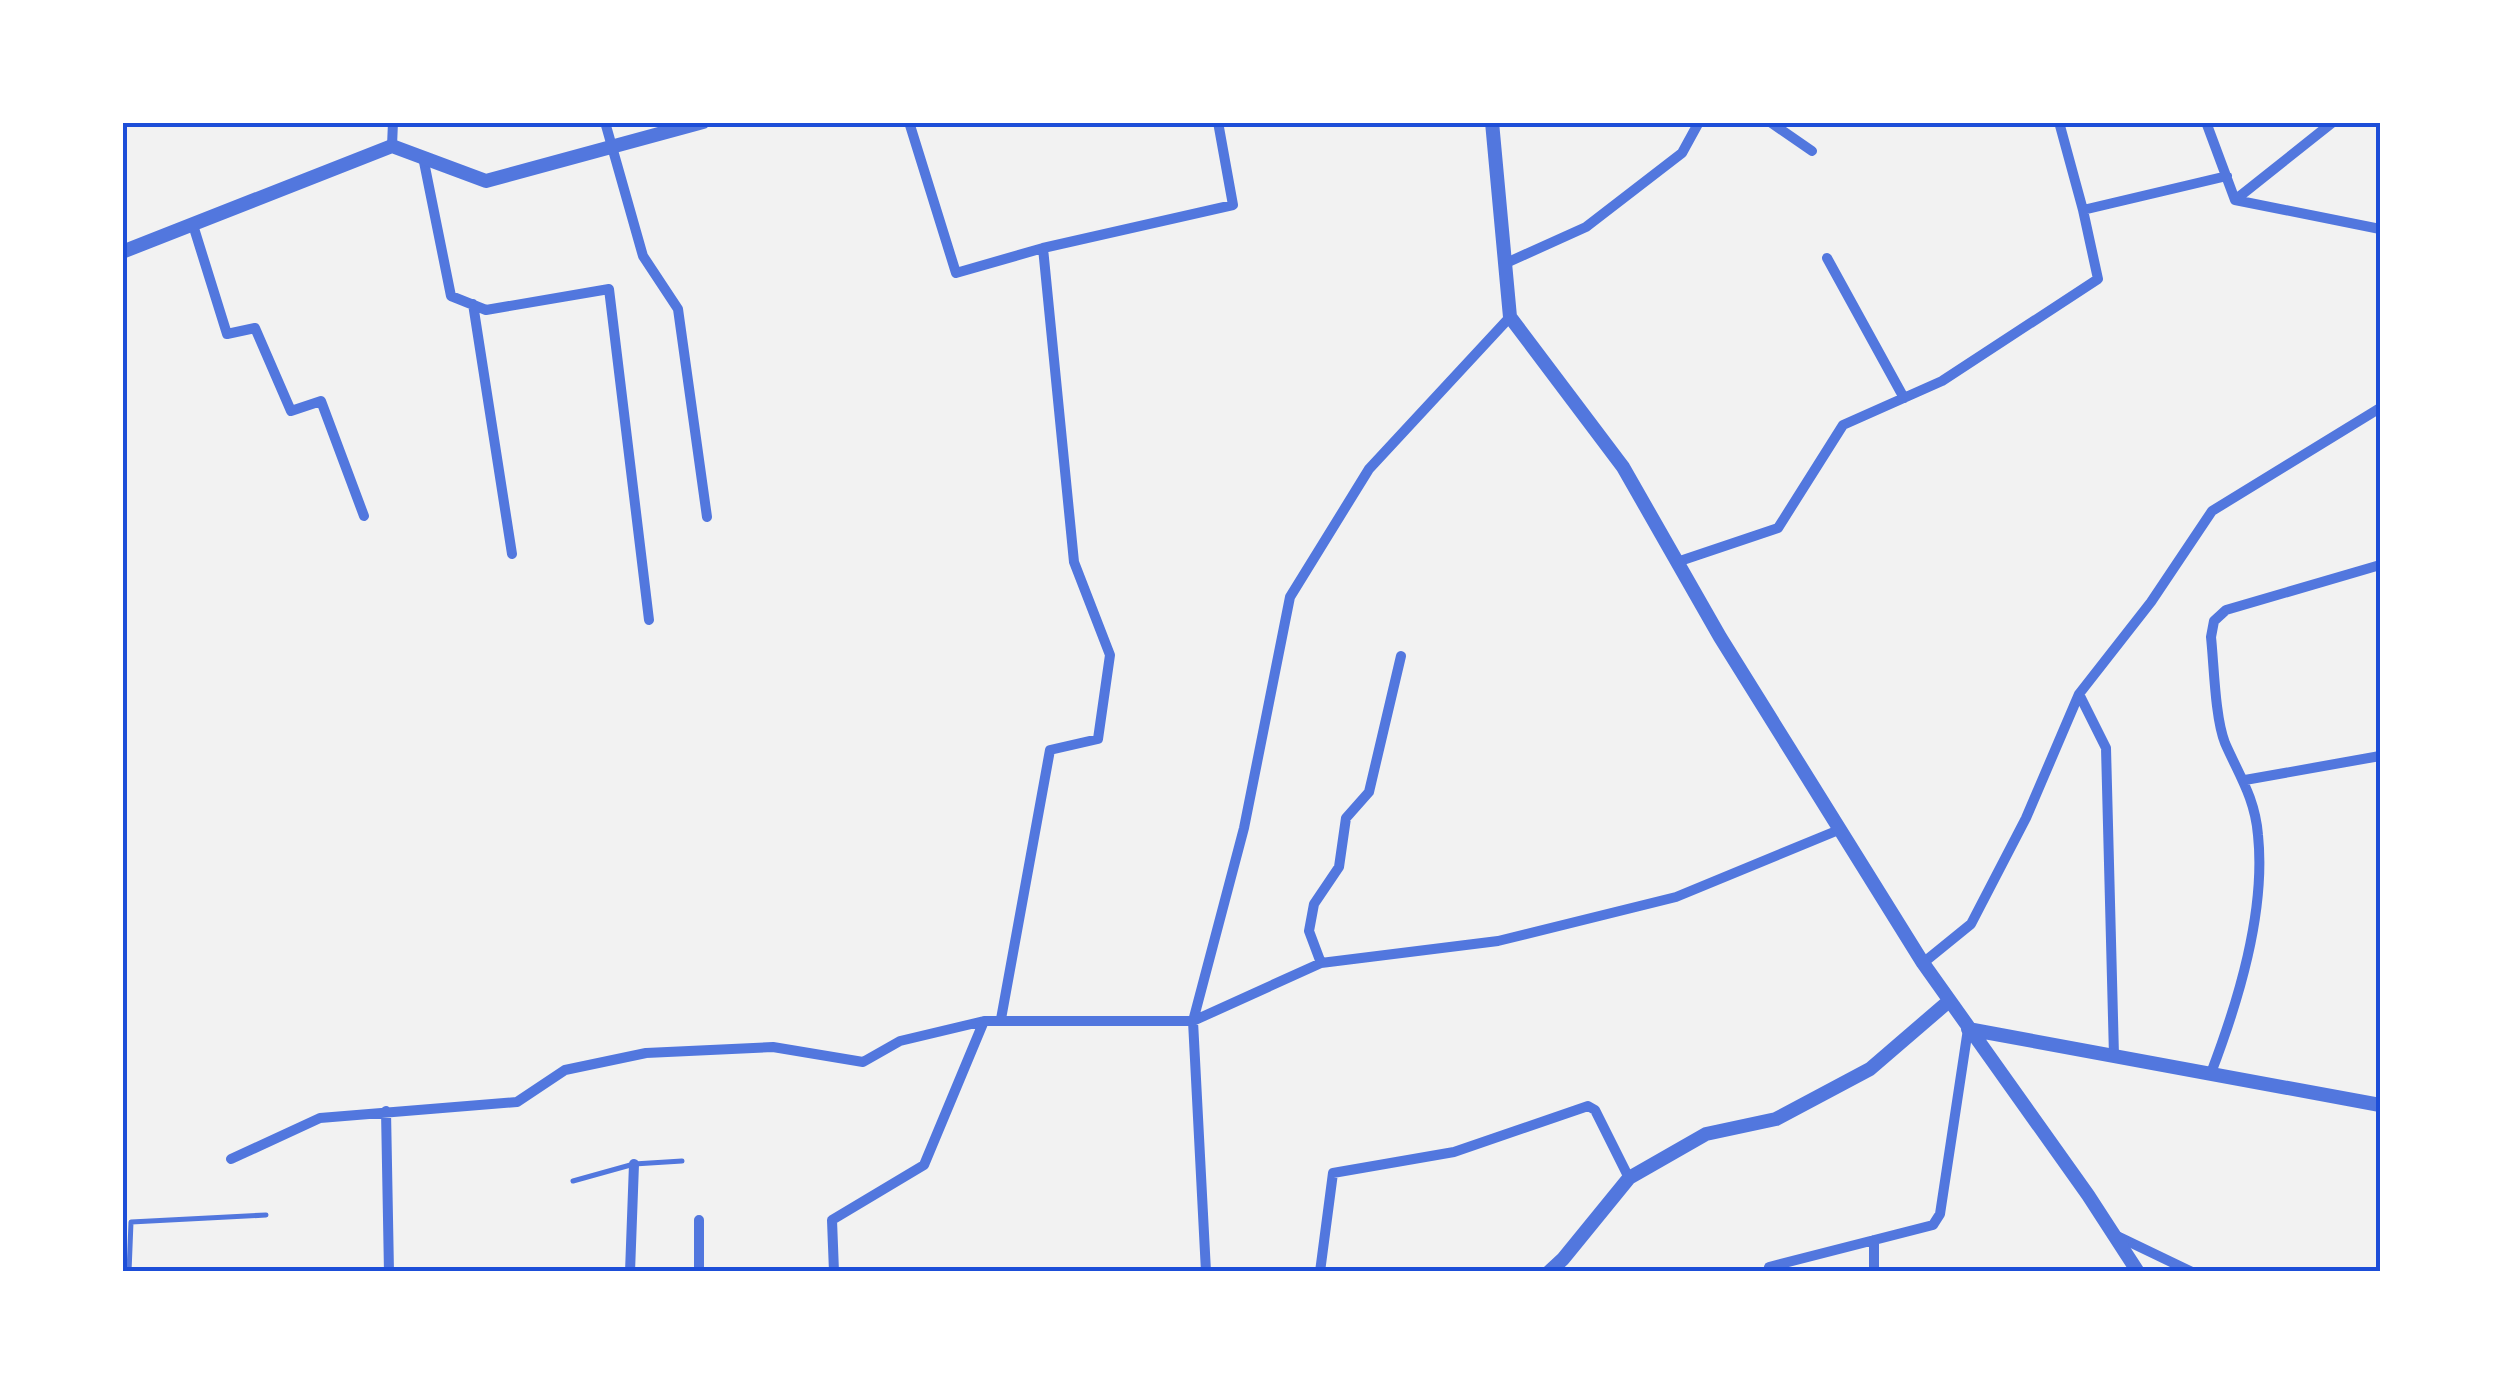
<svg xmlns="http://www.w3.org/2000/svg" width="2503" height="1394" font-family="Rubik,sans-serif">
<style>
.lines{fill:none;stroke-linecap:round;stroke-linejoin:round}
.service{stroke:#5277de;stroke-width:5}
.minor{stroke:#5277de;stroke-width:10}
.tertiary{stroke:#5277de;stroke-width:14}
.neatline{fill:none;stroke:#1d4ed8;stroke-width:4}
</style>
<rect width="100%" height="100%" fill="#f2f2f2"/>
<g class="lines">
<!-- service -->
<path class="service" d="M573 1181 634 1164 682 1161
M129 1272 131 1222 266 1215"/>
<!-- minor -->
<path class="minor" d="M605 122 643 256 678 309 707 517
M909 122 956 273 1043 248 1074 562 1110 655 1098 739 1050 750 1001 1019
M1770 122 1812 151
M2059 122 2083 210 2227 176
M2206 122 2235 200
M392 146 393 122
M423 157 451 296 486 310 609 289 649 620
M2235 200 2380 229
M2235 200 2333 122
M193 225 227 334 255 328 291 411 321 401 364 516
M1043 248 1233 205 1218 122
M1827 258 1904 398
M1504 264 1586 227 1682 153 1699 122
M473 304 512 554
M1677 562 1778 528 1843 425 1942 381 2098 279 2083 210
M2079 694 2106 748 2114 1056
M2245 780 2380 756
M1321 963 1309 931 1314 904 1339 867 1346 818 1369 792 1401 656
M1923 963 1971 924 2026 818 2079 694 2151 602 2212 511 2380 408
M2211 1073C2238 1002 2266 912 2258 835 2255 798 2239 775 2225 743 2215 718 2214 665 2211 637L2214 621 2226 610 2380 565
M386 1111 389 1272
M231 1159 320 1118 517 1102 565 1070 646 1053 773 1047 863 1062 900 1041 984 1021
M2115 1235 2192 1272
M630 1272 634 1164
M699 1272V1220
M834 1272 832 1220 924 1165 984 1021H1193L1321 963 1498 941 1676 897 1841 829
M1206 1272 1193 1021 1244 828 1290 597 1369 469 1510 317
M1320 1272 1333 1173 1454 1152 1588 1106 1595 1110 1629 1178
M1768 1272 1769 1267 1933 1225 1940 1214 1968 1029
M1874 1272V1240
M2380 1272V1271"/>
<!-- tertiary -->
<path class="tertiary" d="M1492 122 1510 317 1623 467 1720 637 1923 963 2088 1195 2138 1272
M122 252 392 146 486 181 703 122
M1968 1029 2380 1105
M1549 1272 1563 1259 1629 1178 1706 1134 1776 1119 1870 1069 1949 1001"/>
</g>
<!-- border -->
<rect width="2503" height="1394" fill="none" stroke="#ffffff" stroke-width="250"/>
<rect x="125" y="125" width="2253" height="1144" class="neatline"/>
</svg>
